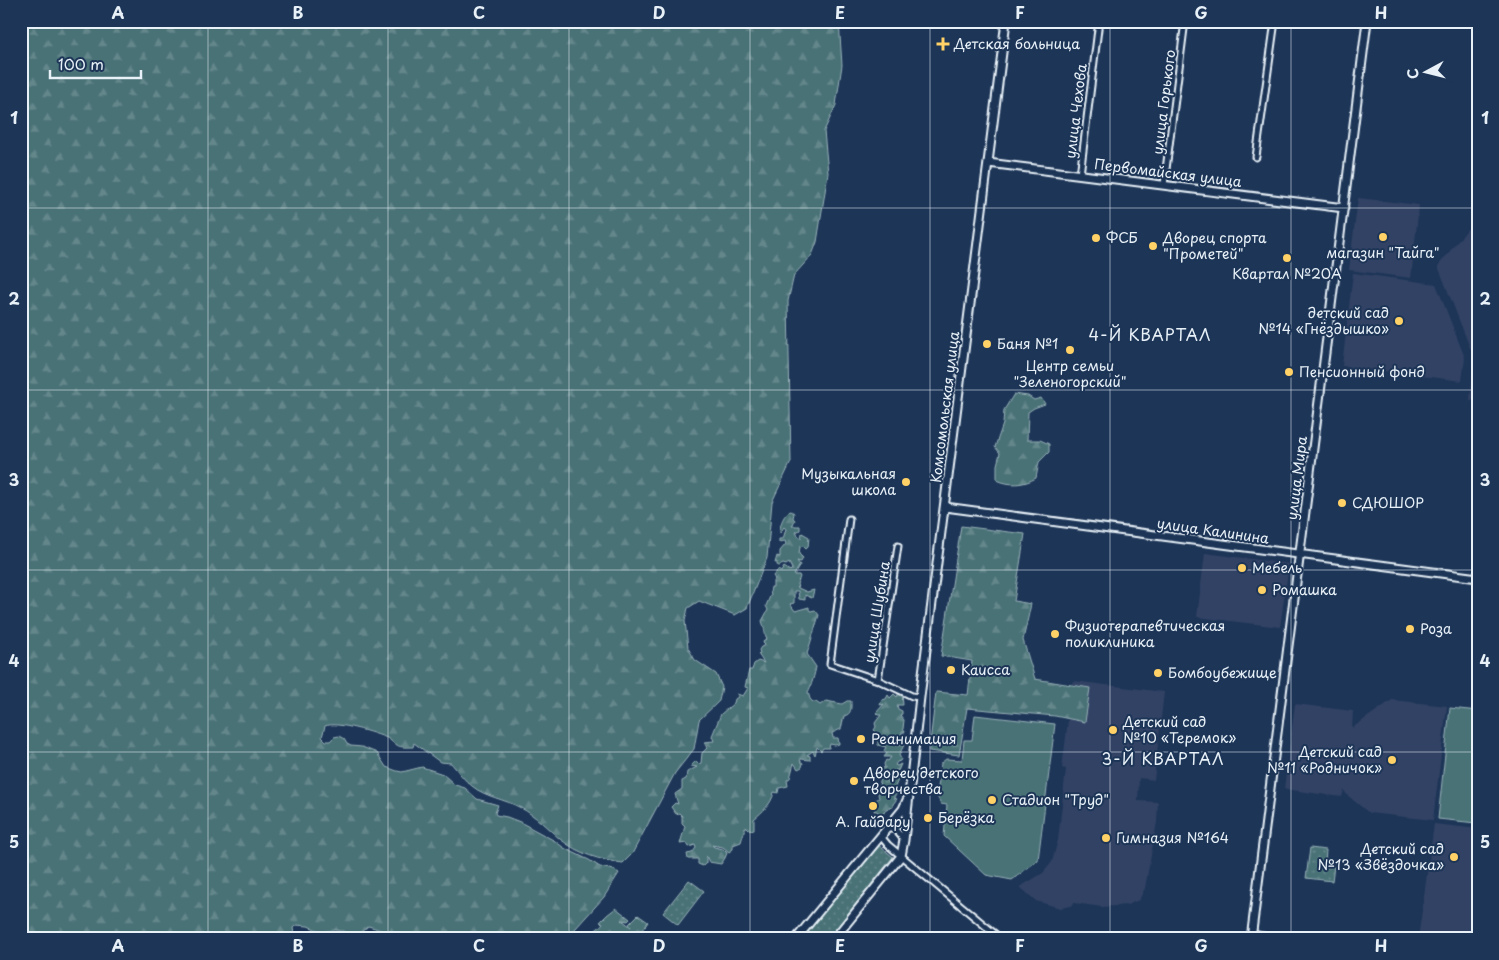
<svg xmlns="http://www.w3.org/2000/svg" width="1499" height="960" font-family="'Playpen Sans',sans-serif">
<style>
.built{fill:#324365}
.grass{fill:url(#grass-dots);stroke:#99b2b8}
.forest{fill:url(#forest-firs);stroke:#99b2b8}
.pitch{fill:#4a7277;stroke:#99b2b8}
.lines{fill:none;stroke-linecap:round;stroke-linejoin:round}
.street-casing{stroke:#e8f1f8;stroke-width:9}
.secondary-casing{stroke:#e8f1f8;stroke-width:11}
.street{stroke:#1d3557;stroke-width:5}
.secondary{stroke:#1d3557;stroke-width:7}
.grid{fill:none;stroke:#e8f1f8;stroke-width:1;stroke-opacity:0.55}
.poi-dot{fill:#ffd166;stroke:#1d3557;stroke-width:2}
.labels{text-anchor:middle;stroke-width:4;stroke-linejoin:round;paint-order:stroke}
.poi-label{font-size:14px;fill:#e8f1f8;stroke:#1d3557;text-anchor:start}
.street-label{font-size:14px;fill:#e8f1f8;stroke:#1d3557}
.quarter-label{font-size:16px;letter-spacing:1px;fill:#e8f1f8;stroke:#1d3557}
.neatline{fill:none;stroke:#e8f1f8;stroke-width:2}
.grid-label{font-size:16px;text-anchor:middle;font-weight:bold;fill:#e8f1f8}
</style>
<defs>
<pattern id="grass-dots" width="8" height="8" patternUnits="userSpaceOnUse" patternTransform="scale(1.25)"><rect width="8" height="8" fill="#4a7277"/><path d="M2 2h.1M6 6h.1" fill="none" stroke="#64878b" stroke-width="1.8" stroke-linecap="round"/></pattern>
<pattern id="forest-firs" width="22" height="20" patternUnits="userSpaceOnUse" patternTransform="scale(1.25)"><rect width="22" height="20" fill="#4a7277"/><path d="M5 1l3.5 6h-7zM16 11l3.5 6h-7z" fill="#64878b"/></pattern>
</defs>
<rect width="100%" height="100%" fill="#1d3557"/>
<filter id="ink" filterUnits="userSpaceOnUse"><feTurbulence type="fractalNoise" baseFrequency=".02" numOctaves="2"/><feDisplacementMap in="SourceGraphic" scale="10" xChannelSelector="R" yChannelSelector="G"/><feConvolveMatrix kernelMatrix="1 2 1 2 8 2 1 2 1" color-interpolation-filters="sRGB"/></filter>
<g filter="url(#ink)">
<!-- built -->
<path class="built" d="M1358 198 1419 205 1411 278 1349 270Z
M1470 226 1478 227V401L1470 400 1474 358 1438 266Z
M1353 273 1436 284 1465 358 1462 381 1342 366Z
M1205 553 1289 564 1280 627 1197 617Z
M1073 681 1164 692 1154 780 1139 778 1138 801 1158 802 1157 822 1145 888 1139 900 1127 905 1102 907 1074 903 1071 906 1060 908 1036 901 1020 887 1043 873 1052 862 1058 840 1066 769 1062 768Z
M1392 700 1447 706 1433 820 1369 813 1347 795 1344 790 1342 797 1284 789 1295 704 1353 711 1352 728Z
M1434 824 1478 829V939H1418Z"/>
<!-- grass -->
<path class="grass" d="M877 844 893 857 892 858 828 939H800Z
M1310 848 1326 850 1325 864 1334 866 1332 881 1306 878Z
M689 880 704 891 678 925 663 913Z"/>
<!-- forest -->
<path class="forest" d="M21 21H792L802 24 810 21H839L842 65 836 105 824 131 828 173 817 242 812 255 794 275 788 301 791 462 772 502 767 558 747 608 735 615 699 601 688 608 685 621 688 648 695 660 716 674 722 687 719 701 699 720 694 749 675 773 632 854 623 863C599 860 579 854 560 839 547 828 536 816 521 808 505 799 485 797 472 786 464 780 458 771 451 763L440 762 414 743 413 747C408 747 401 748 397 745 393 744 391 740 387 738 375 733 337 721 325 726L322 737 326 741H330L334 737 339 736 344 739 347 744 351 746 362 747 377 753 386 767 397 771 402 772 422 767 443 774 455 785 465 788 477 799 498 805 495 813 496 815 507 817 520 822 555 841 564 848 589 860 600 867 614 870 619 873 604 897 566 939H399L394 933C385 933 377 928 368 926L358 935 351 936 344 931 334 930 322 932 308 926 296 925 293 928 295 939H21Z
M1014 394 1028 396 1034 400 1041 398 1045 404 1034 408 1028 412 1027 440H1040L1049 444V452L1039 462 1036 478C1024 485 1010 486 997 480V465L1000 453 995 447 1003 424 1004 410Z
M791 511 794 513 793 518 795 520 792 526H800V530L796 532 798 536 801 538 802 533 809 537 808 547 806 549 803 546 800 547 799 554 803 558 801 562 797 561 800 565 794 575H799L800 577 797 584 798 588 807 592 814 590 812 598 805 595V600L799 599 798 591H794V603L790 604 795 611 809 607V610L811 611 815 610 819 615 807 654 816 667C815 673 811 687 808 692L810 699 813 702H816L820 705 826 701 842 704 847 701H851C851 708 852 714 844 716L841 729 832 733 833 738H838L839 744 835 745 830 744 829 748H823L821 751 817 747 815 755 813 751 807 755 810 756V760L801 759 800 761 803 763 802 767 798 769 794 763 790 778 787 780 788 786 779 788 778 793 774 792C772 804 762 812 754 819V829L750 830 745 827V831L743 835 741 842 733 845V849L729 852 723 847 712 845 714 847 723 849 727 853 725 858 721 864 709 862 706 856V863L703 866 698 864V859H688L687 854 692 853 696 848 695 845 689 847 687 843 680 844 685 826 682 823V816L679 813 676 814 671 807 675 803 678 804 675 794 682 789V781L686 779 687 772 697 767 691 766 696 761 699 764 701 763 702 753 707 748 704 742 714 741 712 736 721 714 734 703 735 699 738 697 737 694 743 696 748 688 745 687 749 670H752L754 664 758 661 764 663 758 654 760 653 759 650 761 647 765 645 763 643 764 640 767 639C764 633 765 628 762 621L768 610 766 606 771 594 770 593 771 587H773V581L775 579 773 576 778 570 781 572 784 567 790 571 792 569 789 563 786 565 783 564 779 566 777 565V562L775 563 777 556 780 557V551L786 544 785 541 779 542V539H783L786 529 784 527 780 533C780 525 782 518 788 512Z
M961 526 1025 534 1014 601 1031 604 1023 640 1035 679 1090 688 1085 722 1055 716 967 708 959 755 929 751 936 692 968 695 972 661 941 656Z
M899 692 902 694 903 705H897L898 709 902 711V714L900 715 904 720 903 729 905 732H902V735L904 734 905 738 903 742 899 741 901 745H904L899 755 901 759 900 761 897 762 895 765 897 766 901 764 898 771 895 770 899 777 895 787 897 794 894 796V798L897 799 893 804V807L886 809 884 813H879L877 811H874L876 806 874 801 879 798 878 794 881 788H879C879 780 883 776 882 768H885L884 764 886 760 888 761 891 757H884L887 753 884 751 886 747 878 745V742L874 738H876L874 736 876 732 874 730 876 727 875 723 881 715H878L876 713 884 704 880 705 882 700 886 699 888 695 890 698 894 694 897 697Z
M616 908 630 919 628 921 622 920 631 927 629 924 638 915 648 922 642 930 635 931 628 939H586C591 932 600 928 603 923L600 922 607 915Z"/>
<!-- pitch -->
<path class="pitch" d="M1450 708 1478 711V807L1476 823 1438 819Z
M975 715 1055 724 1038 860 1012 880 986 875 944 836 947 805 941 804 937 796 941 763 946 759 962 760 964 740H972Z"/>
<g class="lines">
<defs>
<path id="street" d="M1256 157 1275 21
M1080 175 1099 21
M1164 185 1185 21
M849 519 830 664 878 680 912 696 920 697
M878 680 898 546
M887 829H895L904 840
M884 832 883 839 888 845 1001 939
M1252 934 1279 939"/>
<path id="secondary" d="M988 163 1344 208
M945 507 1478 578
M796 939 903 809 907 800
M834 939 901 856 904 840 920 697 1006 21
M1251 939 1367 21"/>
</defs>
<!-- street casing -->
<use href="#street" class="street-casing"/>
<!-- secondary casing -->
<use href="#secondary" class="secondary-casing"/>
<!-- street -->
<use href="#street" class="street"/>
<!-- secondary -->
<use href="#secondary" class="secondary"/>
</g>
</g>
<!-- grid -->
<path class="grid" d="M208 21V939M388 21V939M569 21V939M750 21V939M930 21V939M1110 21V939M1291 21V939M21 208H1478M21 390H1478M21 570H1478M21 752H1478"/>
<!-- markers -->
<g class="poi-dot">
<path d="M940.5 36.5h5v5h5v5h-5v5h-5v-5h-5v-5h5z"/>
<circle cx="1383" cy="237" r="5"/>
<circle cx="1096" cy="238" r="5"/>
<circle cx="1153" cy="246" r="5"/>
<circle cx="1287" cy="258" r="5"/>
<circle cx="1399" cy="321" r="5"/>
<circle cx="987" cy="344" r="5"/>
<circle cx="1070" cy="350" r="5"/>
<circle cx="1289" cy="372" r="5"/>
<circle cx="906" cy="482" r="5"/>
<circle cx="1342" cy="503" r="5"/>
<circle cx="1242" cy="568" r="5"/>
<circle cx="1262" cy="590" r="5"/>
<circle cx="1410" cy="629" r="5"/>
<circle cx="1055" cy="634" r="5"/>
<circle cx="951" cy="670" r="5"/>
<circle cx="1158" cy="673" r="5"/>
<circle cx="1113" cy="730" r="5"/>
<circle cx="861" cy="739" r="5"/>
<circle cx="1392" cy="760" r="5"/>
<circle cx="854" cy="781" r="5"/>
<circle cx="992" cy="800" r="5"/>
<circle cx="873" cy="806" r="5"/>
<circle cx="928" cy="818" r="5"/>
<circle cx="1106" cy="838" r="5"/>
<circle cx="1454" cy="857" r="5"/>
</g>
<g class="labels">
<!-- poi labels -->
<g class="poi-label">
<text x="954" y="49">Детская больница</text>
<text x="1106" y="243">ФСБ</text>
<text x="1163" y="243">Дворец спорта<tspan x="1163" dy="16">"Прометей"</tspan></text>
<text x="1383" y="258" text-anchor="middle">магазин "Тайга"</text>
<text x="1287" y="279" text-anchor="middle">Квартал №20А</text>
<text x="1389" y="318" text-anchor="end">детский сад<tspan x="1389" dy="16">№14 «Гнёздышко»</tspan></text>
<text x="997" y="349">Баня №1</text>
<text x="1070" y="371" text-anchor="middle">Центр семьи<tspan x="1070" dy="16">"Зеленогорский"</tspan></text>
<text x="1299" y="377">Пенсионный фонд</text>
<text x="896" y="479" text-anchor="end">Музыкальная<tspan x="896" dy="16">школа</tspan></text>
<text x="1352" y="508">СДЮШОР</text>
<text x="1252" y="573">Мебель</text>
<text x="1272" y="595">Ромашка</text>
<text x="1065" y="631">Физиотерапевтическая<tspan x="1065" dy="16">поликлиника</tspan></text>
<text x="1420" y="634">Роза</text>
<text x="961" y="675">Каисса</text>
<text x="1168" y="678">Бомбоубежище</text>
<text x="1123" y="727">Детский сад<tspan x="1123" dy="16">№10 «Теремок»</tspan></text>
<text x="871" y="744">Реанимация</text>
<text x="1382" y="757" text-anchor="end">Детский сад<tspan x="1382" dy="16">№11 «Родничок»</tspan></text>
<text x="864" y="778">Дворец детского<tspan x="864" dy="16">творчества</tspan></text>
<text x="1002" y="805">Стадион "Труд"</text>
<text x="938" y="823">Берёзка</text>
<text x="873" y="827" text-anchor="middle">А. Гайдару</text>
<text x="1116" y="843">Гимназия №164</text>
<text x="1444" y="854" text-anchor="end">Детский сад<tspan x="1444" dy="16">№13 «Звёздочка»</tspan></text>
</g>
<!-- street labels -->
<g class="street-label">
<text transform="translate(1164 102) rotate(-83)" y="5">улица Горького</text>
<text transform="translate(1076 111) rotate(-83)" y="5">улица Чехова</text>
<text transform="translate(1168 173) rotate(7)" y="5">Первомайская улица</text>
<text transform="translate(945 407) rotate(-83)" y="5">Комсомольская улица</text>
<text transform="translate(1297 478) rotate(-83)" y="5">улица Мира</text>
<text transform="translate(1213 531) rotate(8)" y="5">улица Калинина</text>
<text transform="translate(877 612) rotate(-81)" y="5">улица Шубина</text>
</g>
<!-- quarter labels -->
<g class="quarter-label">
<text x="1150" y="341">4-Й КВАРТАЛ</text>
<text x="1163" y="765">3-Й КВАРТАЛ</text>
</g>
</g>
<!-- margin -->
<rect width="1499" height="960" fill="none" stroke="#1d3557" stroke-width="55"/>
<!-- north arrow -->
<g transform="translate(1426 72) rotate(263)" stroke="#1d3557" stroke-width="4" paint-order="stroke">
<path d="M0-4L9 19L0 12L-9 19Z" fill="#e8f1f8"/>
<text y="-8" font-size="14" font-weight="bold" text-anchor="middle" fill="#e8f1f8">С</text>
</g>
<!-- scale -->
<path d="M50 70v8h91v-8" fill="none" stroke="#e8f1f8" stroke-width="2.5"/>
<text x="58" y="70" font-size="15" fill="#e8f1f8" stroke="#1d3557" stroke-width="4" paint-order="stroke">100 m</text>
<rect x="28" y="28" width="1444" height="904" class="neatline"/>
<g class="grid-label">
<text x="118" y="19">A</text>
<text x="298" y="19">B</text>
<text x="479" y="19">C</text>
<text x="659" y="19">D</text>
<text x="840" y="19">E</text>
<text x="1020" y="19">F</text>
<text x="1201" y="19">G</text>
<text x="1381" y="19">H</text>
<text x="14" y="124">1</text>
<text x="1485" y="124">1</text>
<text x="14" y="305">2</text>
<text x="1485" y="305">2</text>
<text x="14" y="486">3</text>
<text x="1485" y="486">3</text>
<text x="14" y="667">4</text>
<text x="1485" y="667">4</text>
<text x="14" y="848">5</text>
<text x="1485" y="848">5</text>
<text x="118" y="952">A</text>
<text x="298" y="952">B</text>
<text x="479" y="952">C</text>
<text x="659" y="952">D</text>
<text x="840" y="952">E</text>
<text x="1020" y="952">F</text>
<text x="1201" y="952">G</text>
<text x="1381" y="952">H</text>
</g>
</svg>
